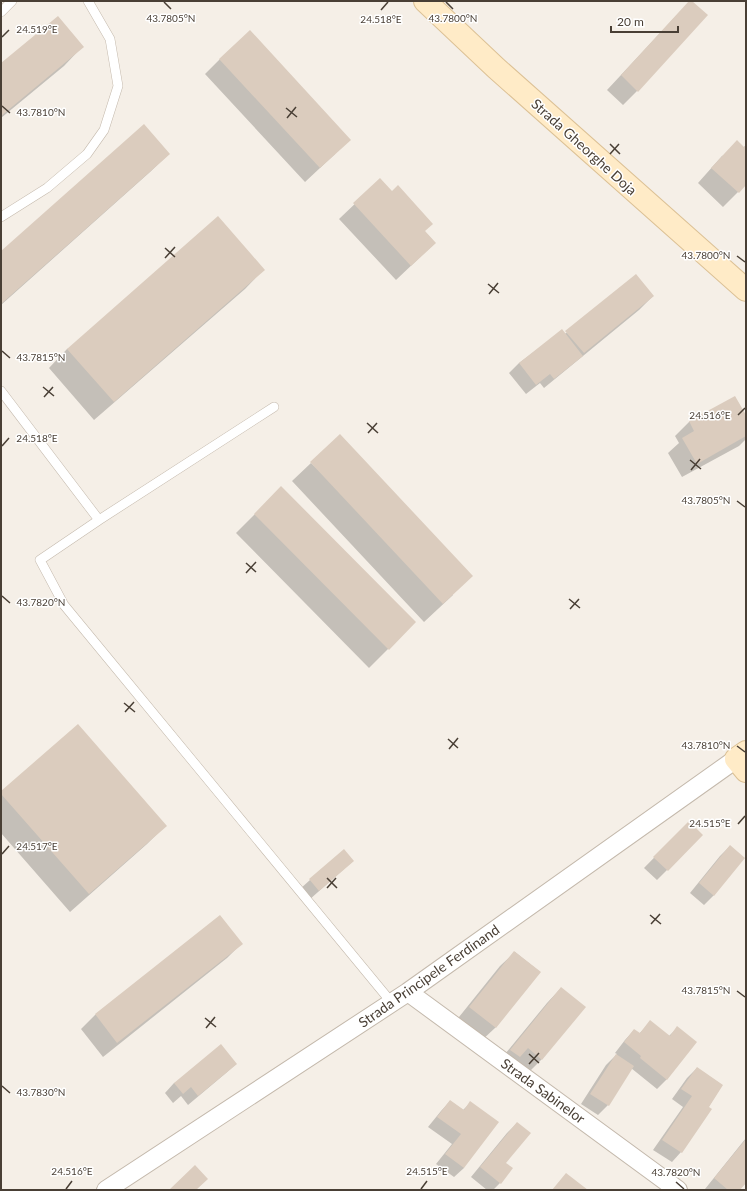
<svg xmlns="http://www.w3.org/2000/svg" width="747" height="1191" font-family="Lato,sans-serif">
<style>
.shadow{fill:#0003}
.building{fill:#dbccbe}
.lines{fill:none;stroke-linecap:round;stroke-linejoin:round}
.lane-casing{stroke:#c4b9ac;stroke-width:10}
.street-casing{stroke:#c4b9ac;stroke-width:20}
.secondary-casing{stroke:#dcc195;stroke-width:24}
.lane{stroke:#fff;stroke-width:9}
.street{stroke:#fff;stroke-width:18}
.secondary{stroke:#ffebc7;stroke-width:22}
.ticks{fill:none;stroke:#493f35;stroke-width:1.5}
.labels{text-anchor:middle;stroke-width:3;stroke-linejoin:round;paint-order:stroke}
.street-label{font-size:14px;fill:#493f35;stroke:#fff}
.ticks-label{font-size:10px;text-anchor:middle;fill:#493f35;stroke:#fff;stroke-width:3;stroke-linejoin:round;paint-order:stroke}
</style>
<rect width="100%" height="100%" fill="#f5efe7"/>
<!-- shadow -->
<path class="shadow" d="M676 16 637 91 623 105 607 90Z
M82 47 64 66 1 118V64Z
M220 59 335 154 305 182 205 74Z
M746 145V184L723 207 698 183 722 156 743 148Z
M169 154 150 172 1 305V253Z
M380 180 435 243 396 280 339 219Z
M263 270 245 289 94 420 49 368 67 349Z
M653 296 639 310 544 388 540 383 526 394 509 373 519 363 562 331 564 334Z
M735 397 746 417V439L739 446 682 477 668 453 679 443 675 436 689 422Z
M311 463 453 595 424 622 292 481Z
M281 488 415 622 369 668 236 533Z
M1 793 165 826 147 844 70 912 1 833Z
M689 822 702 835 657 880 644 868Z
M730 846 714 895 704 905 690 893 720 856Z
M353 861 309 900 300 889 310 880Z
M220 916 241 944 227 958 103 1057 81 1029 95 1015Z
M515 952 540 972 495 1028 480 1042 455 1022 500 966Z
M561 988 584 1007 541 1060 527 1074 496 1065 547 1003Z
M650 1022 669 1036 677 1028 667 1079 657 1089 631 1068 608 1105 598 1115 581 1104 606 1065 617 1054 615 1053 625 1040 634 1030 639 1034Z
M236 1064 226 1073 188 1105 181 1096 173 1103 165 1093 174 1083Z
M697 1068 722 1085 681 1152 672 1162 653 1150 683 1107 672 1099 687 1078Z
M450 1101 463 1110 470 1103 464 1168 454 1177 436 1164 452 1144 428 1127 441 1111Z
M517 1123 500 1183 493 1190H487L471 1177 507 1133Z
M746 1138V1181L739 1190H707L705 1189Z"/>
<!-- building -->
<path class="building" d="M689 1H692L708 15 638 92 621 75Z
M58 16 84 47 1 116V63Z
M250 30 351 140 320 168 219 59Z
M144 124 170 154 1 304V251Z
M737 140 744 147 746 145V185L739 193 711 168Z
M380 178 392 191 398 185 433 224 425 231 436 243 411 266 353 203Z
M218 216 265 270 114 402 67 349Z
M636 274 654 296 584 353 565 331Z
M562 329 583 356 554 379 550 374 536 385 519 363Z
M735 396 746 415V436L697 464 682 438 694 431 689 421Z
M340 434 473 576 443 604 310 462Z
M281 486 416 622 389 650 254 514Z
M78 724 167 826 89 894 1 794V791Z
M689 821 703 835 668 871 653 857Z
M730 845 745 858 714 896 699 883Z
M344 849 354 861 319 891 309 879Z
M220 915 243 944 117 1043 95 1014Z
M514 951 541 972 496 1028 469 1007Z
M561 987 586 1007 542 1060 528 1048 520 1057 510 1050Z
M650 1020 670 1036 677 1026 697 1042 667 1080 640 1058 641 1056 624 1042 634 1029 640 1033Z
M221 1044 237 1064 198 1096 191 1087 183 1094 174 1083Z
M616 1054 634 1066 609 1106 590 1094Z
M697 1067 723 1085 709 1107 712 1109 682 1153 662 1140 692 1096 681 1089Z
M450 1100 464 1110 470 1101 499 1122 464 1168 445 1154 461 1134 437 1117Z
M517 1122 531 1133 506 1163 513 1168 501 1184 480 1167Z
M746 1139V1183L740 1190H728L714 1178Z
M195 1165 208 1179 196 1190H169Z
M566 1173 588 1190H552Z"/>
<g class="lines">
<defs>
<path id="lane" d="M1 12 12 1
M1 217 47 188 87 154 104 130 118 86 110 39 88 1
M1 391 99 520
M274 407 99 520 40 560 64 605 392 1003"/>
<path id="street" d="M408 992 678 1190
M106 1190 408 992 736 759"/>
<path id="secondary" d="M425 1 496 68 746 290
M746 752 736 759 746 771"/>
</defs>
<!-- lane casing -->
<use href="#lane" class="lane-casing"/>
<!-- street casing -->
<use href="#street" class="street-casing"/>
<!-- secondary casing -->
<use href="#secondary" class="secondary-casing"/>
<!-- lane -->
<use href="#lane" class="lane"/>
<!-- street -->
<use href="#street" class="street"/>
<!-- secondary -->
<use href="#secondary" class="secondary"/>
</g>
<!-- ticks -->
<path class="ticks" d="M164 2 171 9M446 2 453 9M381 10 388 2M2 37 9 30M2 106 10 113M286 108 297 117M287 118 296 107M610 144 620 154M610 154 619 144M165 248 175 257M737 256 745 262M165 258 175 247M488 284 499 293M489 294 498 283M2 351 10 358M43 387 54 396M44 397 53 387M738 415 745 408M367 423 378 433M368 433 377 423M2 446 9 438M690 460 701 469M691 470 700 459M737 501 745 507M246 563 256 572M246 573 256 562M2 596 10 603M569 599 580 608M570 609 579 599M124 703 135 712M125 712 134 702M448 739 458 748M737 746 745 752M449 749 458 738M738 824 745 816M2 854 9 846M327 878 337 888M327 888 336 878M650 915 661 924M651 924 660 914M737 991 745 997M205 1018 216 1027M206 1028 215 1017M529 1054 539 1063M529 1064 539 1053M2 1086 10 1093M676 1182 684 1189M66 1189 72 1181M421 1189 427 1181"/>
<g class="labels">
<!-- street labels -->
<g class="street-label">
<text transform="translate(584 147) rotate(42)" y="5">Strada Gheorghe Doja</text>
<text transform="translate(429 976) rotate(-35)" y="5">Strada Principele Ferdinand</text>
<text transform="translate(543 1091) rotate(36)" y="5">Strada Sabinelor</text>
</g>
</g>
<g class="ticks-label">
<text x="171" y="22">43.7805°N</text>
<text x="453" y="22">43.7800°N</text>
<text x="381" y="23">24.518°E</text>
<text x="37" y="33">24.519°E</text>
<text x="41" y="116">43.7810°N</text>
<text x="706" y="259">43.7800°N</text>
<text x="41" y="361">43.7815°N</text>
<text x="710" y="419">24.516°E</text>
<text x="37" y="442">24.518°E</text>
<text x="706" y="504">43.7805°N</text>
<text x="41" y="606">43.7820°N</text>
<text x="706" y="749">43.7810°N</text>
<text x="710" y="827">24.515°E</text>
<text x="37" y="850">24.517°E</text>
<text x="706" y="994">43.7815°N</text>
<text x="41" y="1096">43.7830°N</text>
<text x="72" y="1175">24.516°E</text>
<text x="427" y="1175">24.515°E</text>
<text x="676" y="1176">43.7820°N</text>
</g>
<!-- border -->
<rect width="747" height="1191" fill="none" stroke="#493f35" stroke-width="4"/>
<!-- scale -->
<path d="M611 26v6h67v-6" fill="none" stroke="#493f35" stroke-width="2"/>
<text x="617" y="26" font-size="12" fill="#493f35" stroke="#ffffff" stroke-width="3" paint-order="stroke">20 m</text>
</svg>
